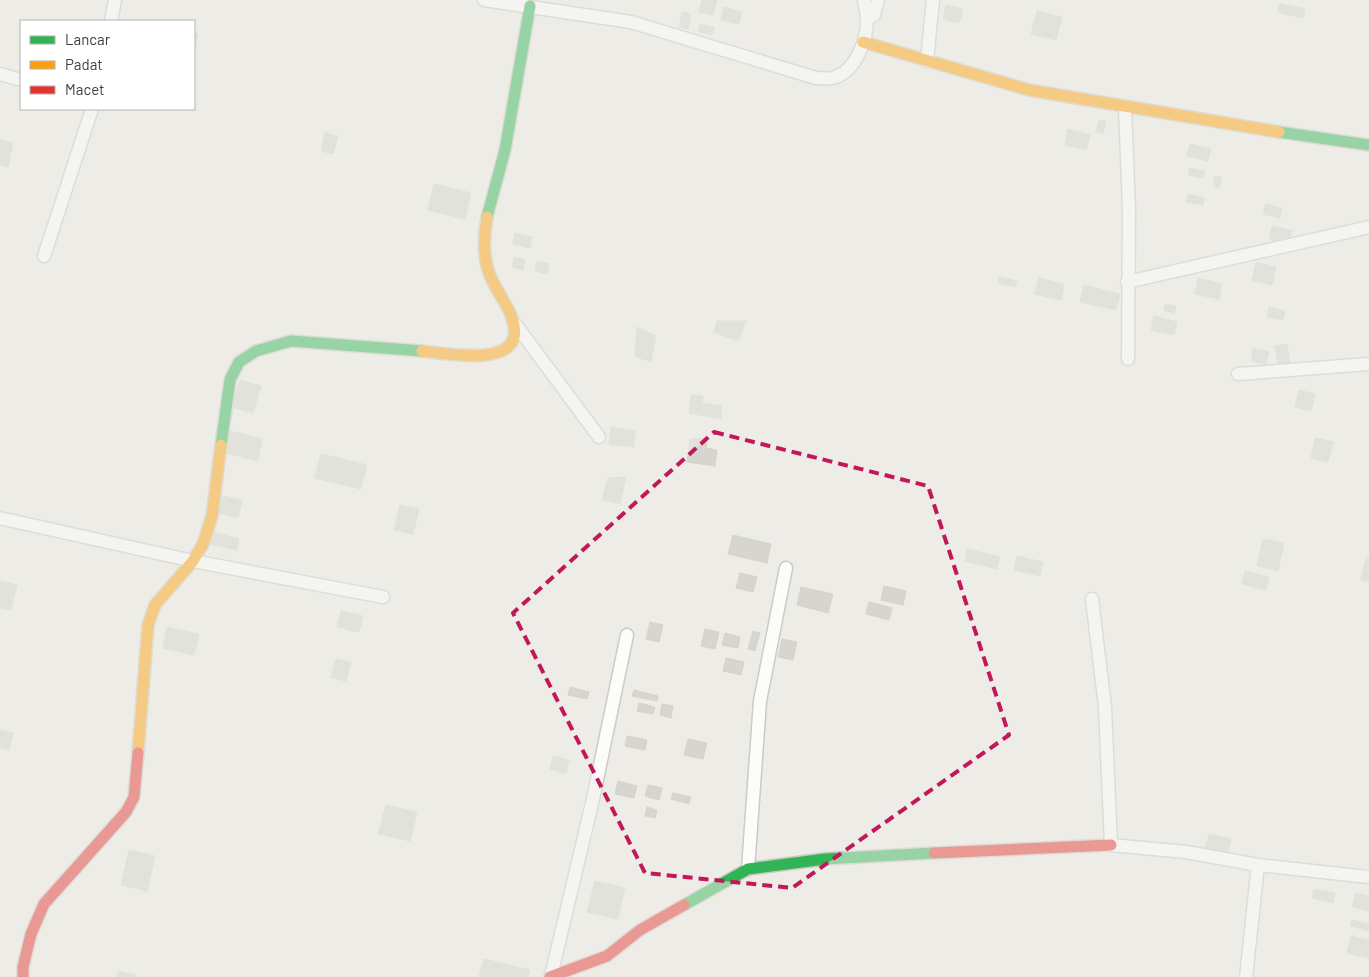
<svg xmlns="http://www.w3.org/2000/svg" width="1369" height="977" font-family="Barlow,sans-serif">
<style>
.building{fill:#d6d5d0;stroke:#d5d3cd}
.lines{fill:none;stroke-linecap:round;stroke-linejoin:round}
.street-casing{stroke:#cbcac5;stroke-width:15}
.fast-casing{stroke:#cbc9bf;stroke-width:14}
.slow-casing{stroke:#cbc9bf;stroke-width:14}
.jam-casing{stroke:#cbc9bf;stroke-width:14}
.street{stroke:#fcfcfb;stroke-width:12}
.fast{stroke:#30b455;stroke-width:11}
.slow{stroke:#ff9f0a;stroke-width:11}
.jam{stroke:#e5322d;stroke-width:11}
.marked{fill:none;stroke:#c2185b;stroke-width:4;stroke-dasharray:10 6;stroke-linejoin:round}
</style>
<rect width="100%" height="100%" fill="#edece7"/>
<!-- building -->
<path class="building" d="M702 0H717L713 15 699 12Z
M1280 4 1305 9 1303 18 1278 12Z
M946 5 963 9 959 23 943 19Z
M724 7 742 12 739 24 721 20Z
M1037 11 1062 17 1056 40 1031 34Z
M682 12 691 14 688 29 679 27Z
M700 24 714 27 712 35 698 31Z
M194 33 198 34 194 51Z
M1099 120 1106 121 1103 134 1096 132Z
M1068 129 1090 135 1086 150 1065 145Z
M325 133 338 136 333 154 321 151Z
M0 140 13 143 8 167 0 165Z
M1190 144 1211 149 1208 161 1187 156Z
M1190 168 1205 171 1203 178 1188 175Z
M1215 176 1222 177 1219 188 1213 186Z
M434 184 471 193 465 219 428 210Z
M1188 194 1205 198 1203 205 1186 202Z
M1266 204 1282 208 1280 218 1263 214Z
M1272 226 1292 230 1289 244 1269 239Z
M515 233 532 237 530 248 513 244Z
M514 257 525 260 523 270 512 267Z
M537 261 549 264 547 274 535 271Z
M1256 262 1276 267 1272 285 1252 280Z
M999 277 1017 281 1015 287 998 283Z
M1039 278 1064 284 1061 300 1035 294Z
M1198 278 1222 284 1219 299 1195 294Z
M1084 285 1120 294 1116 310 1080 302Z
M1165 304 1176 306 1174 313 1164 310Z
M1269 307 1285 311 1283 320 1267 317Z
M1154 316 1177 322 1174 335 1151 330Z
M717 321H746L738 341 714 332Z
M637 327 656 336 651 361 635 357Z
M1287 344 1290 363 1278 365 1275 346Z
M1253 349 1269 352 1266 364 1251 361Z
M240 380 261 386 253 413 232 407Z
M1299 390 1315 394 1311 411 1295 407Z
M691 395 703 396 702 403 721 406V419L689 413Z
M611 427 635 431 634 447 609 444Z
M230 431 262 439 258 461 225 453Z
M707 438 706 448 717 450 715 466 687 462 690 439Z
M1315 438 1333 442 1328 462 1311 458Z
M321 454 367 465 361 489 315 478Z
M626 477 620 504 602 500 608 478Z
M223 496 242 500 238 518 219 513Z
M400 505 419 509 413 534 394 530Z
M208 531 239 539 237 550 205 543Z
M733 535 771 544 767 563 728 554Z
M1263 539 1284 543 1278 571 1257 566Z
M967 549 1000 557 997 569 965 561Z
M1017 556 1043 562 1040 576 1014 570Z
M1366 557 1369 558V581L1361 580Z
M1245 571 1269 577 1266 590 1242 584Z
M740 573 757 577 753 592 736 588Z
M0 581 17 585 11 610 0 608Z
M884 586 906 591 903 605 881 600Z
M801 587 833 594 828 613 797 605Z
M869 602 892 608 889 620 866 614Z
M341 611 363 616 359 632 337 627Z
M650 622 663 625 659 642 646 639Z
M167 627 199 634 194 655 163 648Z
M705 629 719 632 715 649 701 646Z
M753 631 760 633 755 651 748 649Z
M725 633 740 637 738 648 722 645Z
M782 639 797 642 793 660 778 657Z
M726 658 744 662 741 675 723 671Z
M336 659 351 662 346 681 331 678Z
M570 687 589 692 587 699 568 695Z
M634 690 658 696 657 701 632 696Z
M639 703 655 707 653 714 637 711Z
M662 704 673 706 671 718 660 715Z
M0 730 13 733 9 750 0 748Z
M627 736 647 740 645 750 625 746Z
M688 739 707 743 703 759 684 755Z
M553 756 569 760 566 773 550 769Z
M618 781 637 786 634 798 615 794Z
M648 785 662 788 659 800 645 796Z
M673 793 691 797 689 804 671 799Z
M386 805 417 812 410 841 378 834Z
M647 807 657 810 655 818 645 816Z
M1209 834 1231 839 1226 858 1204 853Z
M129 850 155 856 147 891 121 885Z
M595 881 625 888 618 919 587 912Z
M1314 889 1335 893 1333 903 1312 898Z
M1356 893 1369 896V911L1352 907Z
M1352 920 1369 924V931L1350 926Z
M1351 936 1369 940V958L1347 953Z
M484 959 530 970 528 977H479Z
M118 971 136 975V977H117Z"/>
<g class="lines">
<defs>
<path id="street" d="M484 0 631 22 816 78C822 78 828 79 832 78 855 73 867 41 867 20 867 13 865 6 864 0
M867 19 874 15 878 0
M111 21 115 0
M927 61 933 0
M0 74 21 80
M1125 108 1129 209 1128 359
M44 256 92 109
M1127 282 1369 227
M516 325 599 437
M1238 374 1369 364
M0 518 193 561 383 597
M1092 599 1105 707 1111 845 1186 852 1258 865 1369 877
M748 869 760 701 786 568
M551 976 593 799 627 635
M1246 977 1258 865"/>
<path id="fast" d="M1279 132 1369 145
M487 217 505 150 530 6
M221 445 230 380 239 362 256 351 291 341 422 351
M684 905 748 869 825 859 934 853"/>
<path id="slow" d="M863 42 1029 90 1279 132
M422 351C449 354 530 370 512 318 506 301 493 287 488 270 483 253 484 234 487 217
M138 753 148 625 155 605 193 561 203 544 212 516 221 445"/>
<path id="jam" d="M934 853 1111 845
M23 977V967L31 934 44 904 126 812 134 797 138 753
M550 977 607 956 640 930 684 905"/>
</defs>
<!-- street casing -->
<use href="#street" class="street-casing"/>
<!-- fast casing -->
<use href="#fast" class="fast-casing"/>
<!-- slow casing -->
<use href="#slow" class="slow-casing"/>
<!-- jam casing -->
<use href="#jam" class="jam-casing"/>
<!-- street -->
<use href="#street" class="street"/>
<!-- fast -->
<use href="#fast" class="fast"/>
<!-- slow -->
<use href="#slow" class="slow"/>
<!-- jam -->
<use href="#jam" class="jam"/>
</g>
<!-- marked area -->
<path d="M0 0H1369V977H0ZM714 432 928 486 1009 735 792 888 645 873 513 613Z" fill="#edece7" fill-opacity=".55" fill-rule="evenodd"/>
<path class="marked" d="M714 432 928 486 1009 735 792 888 645 873 513 613Z"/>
<!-- legend -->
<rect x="20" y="20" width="175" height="90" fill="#ffffff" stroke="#b3b2ae"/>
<rect x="30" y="36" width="25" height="8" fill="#30b455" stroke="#b3b2ae"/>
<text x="65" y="45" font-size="15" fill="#413e35">Lancar</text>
<rect x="30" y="61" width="25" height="8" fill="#ff9f0a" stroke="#b3b2ae"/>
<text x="65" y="70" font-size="15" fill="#413e35">Padat</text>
<rect x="30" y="86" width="25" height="8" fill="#e5322d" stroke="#b3b2ae"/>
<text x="65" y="95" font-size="15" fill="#413e35">Macet</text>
</svg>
